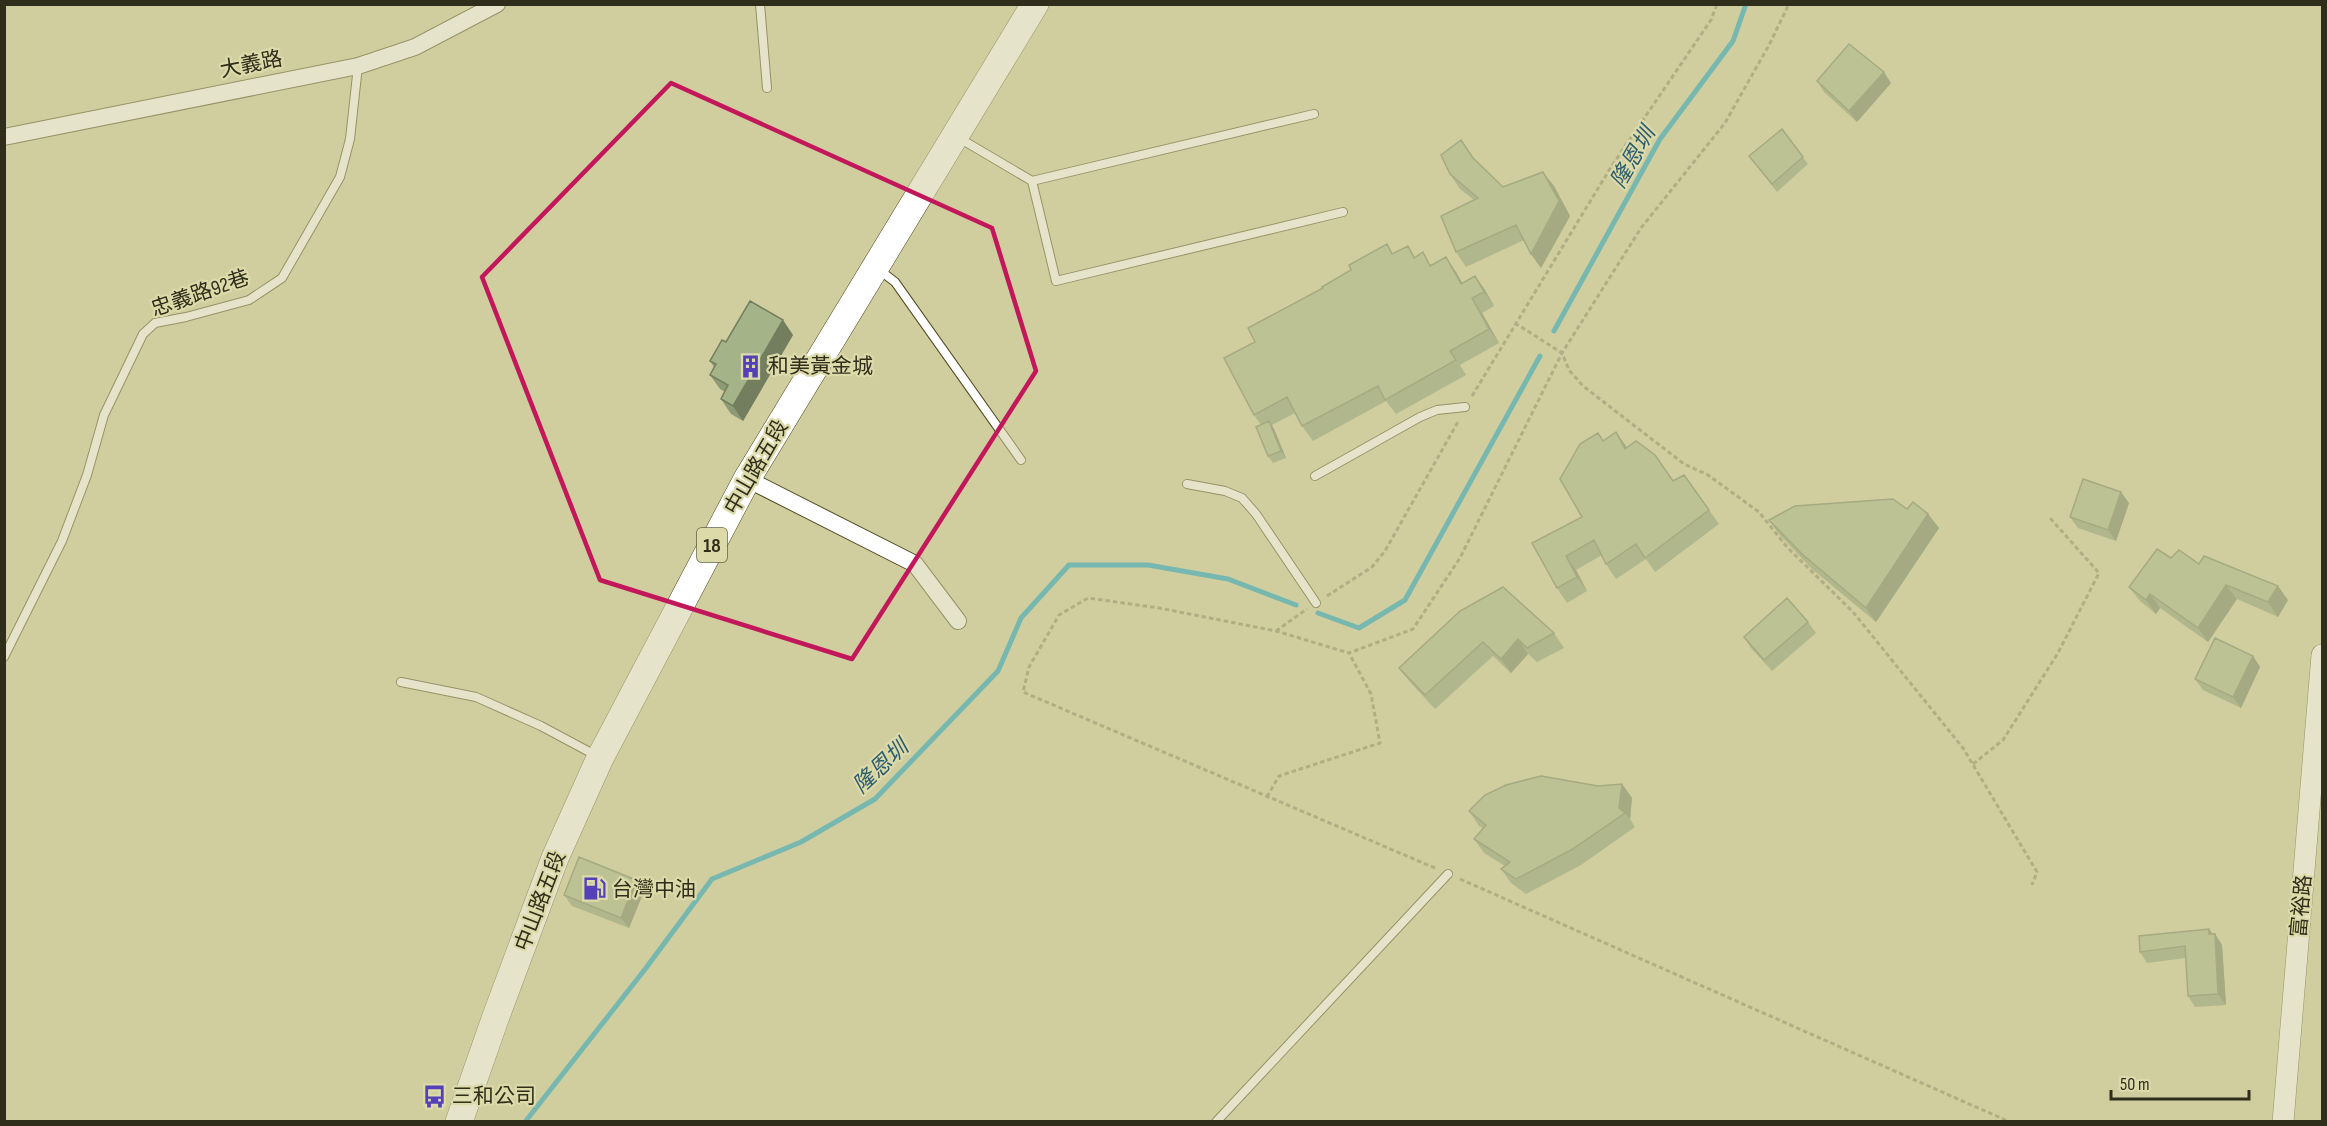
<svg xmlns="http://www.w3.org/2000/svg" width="2327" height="1126" font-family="'Sofia Sans Condensed','Noto Sans TC',sans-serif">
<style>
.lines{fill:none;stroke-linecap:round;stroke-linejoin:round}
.stream{stroke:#0b9dc4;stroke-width:5}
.service-casing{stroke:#504c21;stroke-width:10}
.minor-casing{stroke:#504c21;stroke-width:18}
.tertiary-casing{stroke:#504c21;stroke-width:22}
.primary-casing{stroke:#504c21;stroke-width:28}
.path{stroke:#898764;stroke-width:3;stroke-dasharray:4.5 3;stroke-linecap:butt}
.service{stroke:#fff;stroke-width:8}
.minor{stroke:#fff;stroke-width:16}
.tertiary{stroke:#fff;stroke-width:21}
.primary{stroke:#fff;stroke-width:27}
.wall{fill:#8d9b75}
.shaded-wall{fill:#737e5f}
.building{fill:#a4b488;stroke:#737e5f;stroke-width:1.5}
.marked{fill:none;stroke:#c2185b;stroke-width:4.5;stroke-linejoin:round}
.labels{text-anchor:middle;stroke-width:4.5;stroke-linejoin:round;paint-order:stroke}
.shield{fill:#dddaaa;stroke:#636246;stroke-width:1.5}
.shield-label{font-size:20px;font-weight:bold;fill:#2f2e1b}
.street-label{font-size:21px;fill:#2f2e1b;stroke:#dddaaa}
.poi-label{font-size:21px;fill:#2f2e1b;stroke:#dddaaa;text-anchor:start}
.water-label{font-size:22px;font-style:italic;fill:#2c5d6f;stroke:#dddaaa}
</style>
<rect width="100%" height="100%" fill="#d0cd9e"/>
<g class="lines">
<!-- stream -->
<path class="stream" d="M1554 331 1660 139 1733 41 1746 4
M1318 613 1359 628 1405 600 1540 356
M525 1122 646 968 712 879 801 842 875 799 998 671 1021 618 1069 565H1148L1228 579 1296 605"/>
<defs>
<path id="service" d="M760 4 767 88
M959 138 1032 181 1314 114
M1032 181 1056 281 1343 212
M878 269 895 282 1021 460
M1315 476 1420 417 1437 410 1465 407
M1187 484 1225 491 1242 498 1256 514 1316 603
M4 657 62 541 87 475 104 415 143 334 155 323 186 317 249 300 282 278 340 177 350 139 358 66
M401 682 476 697 541 726 597 756
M1216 1122 1448 874"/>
<path id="minor" d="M4 137 358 66 415 47 497 4
M747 479 915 564 958 621"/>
<path id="tertiary" d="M2283 1122 2322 655"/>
<path id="primary" d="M459 1122 495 1019 555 858 600 758 747 479 1035 4"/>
</defs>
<!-- service casing -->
<use href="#service" class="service-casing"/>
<!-- minor casing -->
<use href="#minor" class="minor-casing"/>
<!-- tertiary casing -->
<use href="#tertiary" class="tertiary-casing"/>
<!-- primary casing -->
<use href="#primary" class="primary-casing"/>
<!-- path -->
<path class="path" d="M1515 323 1562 353 1569 370 1583 386 1684 464 1708 475 1759 512 1787 547 1853 612 1963 748 2037 872 2032 885
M1472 396 1611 167 1711 20 1717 4
M1327 596 1372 567 1385 551 1459 420
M1276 631 1307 609
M1973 764 2003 740 2058 653 2099 573 2050 518
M1267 797 1279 776 1380 743 1371 694 1349 653
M1435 868 1023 692 1029 667 1059 615 1088 598 1159 608 1276 631 1349 653 1413 629 1460 558 1562 353 1641 228 1725 123 1769 45 1789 4
M1460 879 2010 1122"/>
<!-- service -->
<use href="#service" class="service"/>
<!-- minor -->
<use href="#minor" class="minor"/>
<!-- tertiary -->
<use href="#tertiary" class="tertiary"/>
<!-- primary -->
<use href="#primary" class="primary"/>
</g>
<!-- wall -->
<path class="wall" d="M1817 81 1891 83 1857 122 1824 92Z
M1782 129 1808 164 1777 192 1749 156Z
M1474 159 1503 187 1554 186 1570 216 1541 268 1531 254 1524 240 1466 267 1456 252 1474 200 1460 189 1450 174Z
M1387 244 1393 254 1408 246 1415 257 1432 265 1456 272 1462 283 1475 276 1485 290 1494 306 1482 313 1499 343 1460 365 1466 375 1396 414 1386 401 1313 441 1302 426 1295 413 1272 425 1274 429 1286 458 1273 463 1268 456 1261 425 1254 415 1255 342Z
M793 335 743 421 731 414 721 399 725 392 720 389 710 375 714 367 710 361 726 342Z
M1604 441 1627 448 1673 481 1684 475 1719 524 1655 572 1646 559 1616 579 1606 564 1602 555 1576 570 1587 591 1567 603 1557 588 1532 543 1582 517Z
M2129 503 2116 541 2078 528 2070 517Z
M1907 509 1928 514 1939 528 1876 622 1812 569 1779 534 1769 520Z
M2171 558 2199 564 2288 600 2278 617 2237 599 2208 642 2160 608 2156 614 2140 601 2129 587Z
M1460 611 1554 633 1564 648 1537 662 1528 654 1511 673 1493 656 1435 709 1410 682 1399 668Z
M1808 622 1816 633 1772 671 1751 648 1744 637Z
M2253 656 2260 667 2241 708 2203 690 2195 679Z
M1622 784 1632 798 1630 819 1635 827 1581 865 1526 894 1511 883 1501 869 1505 866 1484 853 1474 839 1483 828 1479 826 1469 811 1598 786Z
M636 880 644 891 629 928 572 906 564 895Z
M2213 934H2215L2222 945 2226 1005 2195 1007 2188 996 2186 958 2147 963 2140 952Z"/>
<!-- shaded-wall -->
<path class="shaded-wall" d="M1884 72 1891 83 1857 122 1849 111Z
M1543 172 1554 186 1570 216 1541 268 1531 254Z
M1446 257 1456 272 1471 298 1461 284Z
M1475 276 1485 290 1494 306 1484 292Z
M1472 298 1482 313 1499 343 1489 329Z
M783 320 793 335 743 421 733 406Z
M1269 421 1274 429 1286 458 1281 451Z
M1616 432 1626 446 1635 463 1625 449Z
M2121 492 2129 503 2116 541 2108 530Z
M1928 514 1939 528 1876 622 1866 608Z
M1566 556 1576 570 1587 591 1577 577Z
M2226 585 2237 599 2208 642 2198 628Z
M2278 586 2288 600 2278 617 2268 602Z
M2150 594 2160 608 2156 614 2146 600Z
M1518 639 1528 654 1511 673 1501 659Z
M2253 656 2260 667 2241 708 2233 697Z
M1622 784 1632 798 1630 819 1625 813 1619 808Z
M636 880 644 891 629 928 621 918Z
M2209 929 2215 937V934L2222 945 2226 1005 2218 994 2209 934Z"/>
<!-- building -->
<path class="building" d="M1849 44 1884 72 1849 111 1817 81Z
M1782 129 1803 157 1772 184 1749 156Z
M1461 140 1473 158 1503 187 1543 172 1559 201 1531 254 1516 225 1456 252 1441 216 1478 198 1450 174 1441 155Z
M1387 244 1392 254 1408 246 1414 258 1423 252 1430 266 1446 257 1461 284 1475 276 1484 292 1472 298 1489 329 1450 351 1456 360 1385 400 1378 386 1302 426 1287 397 1254 415 1224 358 1255 342 1248 328 1323 288 1322 287 1351 270 1349 265Z
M750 301 783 320 733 406 721 399 728 385 710 375 716 364 710 361 722 340 726 342Z
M1269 421 1281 451 1268 456 1256 427Z
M1616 432 1625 449 1636 441 1655 455 1673 481 1684 475 1709 510 1645 558 1636 544 1606 564 1594 540 1566 556 1577 577 1557 588 1532 543 1582 517 1560 479 1580 444 1598 433 1603 441Z
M2083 479 2121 492 2108 530 2070 517Z
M1893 499 1907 509 1913 502 1928 514 1866 608 1802 554 1769 520 1795 506Z
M2157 549 2171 558 2179 550 2199 564 2204 556 2278 586 2268 602 2226 585 2198 628 2150 594 2146 600 2129 587Z
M1503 587 1554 633 1527 648 1518 639 1501 659 1483 642 1425 695 1399 668 1460 611Z
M1787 598 1808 622 1764 660 1744 637Z
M2215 638 2253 656 2233 697 2195 679Z
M1541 776 1598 786 1622 784 1619 808 1625 813 1571 850 1516 879 1501 869 1510 862 1474 839 1486 825 1469 811 1485 795 1506 785Z
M579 857 636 880 621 918 564 895Z
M2209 929V934H2215L2218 994 2188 996 2185 946 2140 952 2139 936Z"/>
<!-- marked area -->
<path d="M0 0H2327V1126H0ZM671 83 992 228 1036 371 852 659 600 580 482 277Z" fill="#d0cd9e" fill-opacity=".55" fill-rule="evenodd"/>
<path class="marked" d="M671 83 992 228 1036 371 852 659 600 580 482 277Z"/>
<!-- icons -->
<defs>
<symbol id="building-bare" viewBox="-9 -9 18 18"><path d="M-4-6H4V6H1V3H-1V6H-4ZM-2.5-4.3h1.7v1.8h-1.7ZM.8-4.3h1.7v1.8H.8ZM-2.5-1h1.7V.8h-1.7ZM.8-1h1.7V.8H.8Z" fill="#5440b8" stroke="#dddaaa" stroke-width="2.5" paint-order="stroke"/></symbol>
<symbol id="fuel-bare" viewBox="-9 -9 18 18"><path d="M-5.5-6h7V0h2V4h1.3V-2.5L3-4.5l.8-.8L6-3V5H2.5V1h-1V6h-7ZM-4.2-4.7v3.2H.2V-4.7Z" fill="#5440b8" stroke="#dddaaa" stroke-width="2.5" paint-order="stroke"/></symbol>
<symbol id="bus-bare" viewBox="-9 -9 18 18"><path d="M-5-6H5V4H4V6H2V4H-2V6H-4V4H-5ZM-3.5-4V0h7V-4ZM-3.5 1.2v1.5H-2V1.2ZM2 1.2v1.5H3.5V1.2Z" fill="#5440b8" stroke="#dddaaa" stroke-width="2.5" paint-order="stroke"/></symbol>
</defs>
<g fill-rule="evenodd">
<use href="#building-bare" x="734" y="350" width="33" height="33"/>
<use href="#fuel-bare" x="578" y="872" width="33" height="33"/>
<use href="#bus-bare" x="418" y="1080" width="33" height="33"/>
</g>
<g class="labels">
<!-- shield labels -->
<rect class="shield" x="697" y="528" width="30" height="34" rx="4.5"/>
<g class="shield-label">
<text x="712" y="552">18</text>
</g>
<!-- street labels -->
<g class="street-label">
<text transform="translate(251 64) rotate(-11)" y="7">大義路</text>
<text transform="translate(200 293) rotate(-19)" y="7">忠義路92巷</text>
<text transform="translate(756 467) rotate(-60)" y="7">中山路五段</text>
<text transform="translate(540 901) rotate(-69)" y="7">中山路五段</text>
<text transform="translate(2301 906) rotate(-85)" y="7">富裕路</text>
</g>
<!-- poi labels -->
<g class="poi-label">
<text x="768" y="373">和美黃金城</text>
<text x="612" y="896">台灣中油</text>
<text x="452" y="1103">三和公司</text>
</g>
<!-- water labels -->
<g class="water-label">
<text transform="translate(1632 157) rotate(-60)" y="8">隆恩圳</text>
<text transform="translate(880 766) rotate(-43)" y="8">隆恩圳</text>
</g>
</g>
<!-- border -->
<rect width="2327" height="1126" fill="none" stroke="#2f2e1b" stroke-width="12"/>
<!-- scale -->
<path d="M2111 1090v9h138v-9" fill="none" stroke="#2f2e1b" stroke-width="3"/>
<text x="2120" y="1090" font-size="18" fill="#2f2e1b" stroke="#dddaaa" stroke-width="4.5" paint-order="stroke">50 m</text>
</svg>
